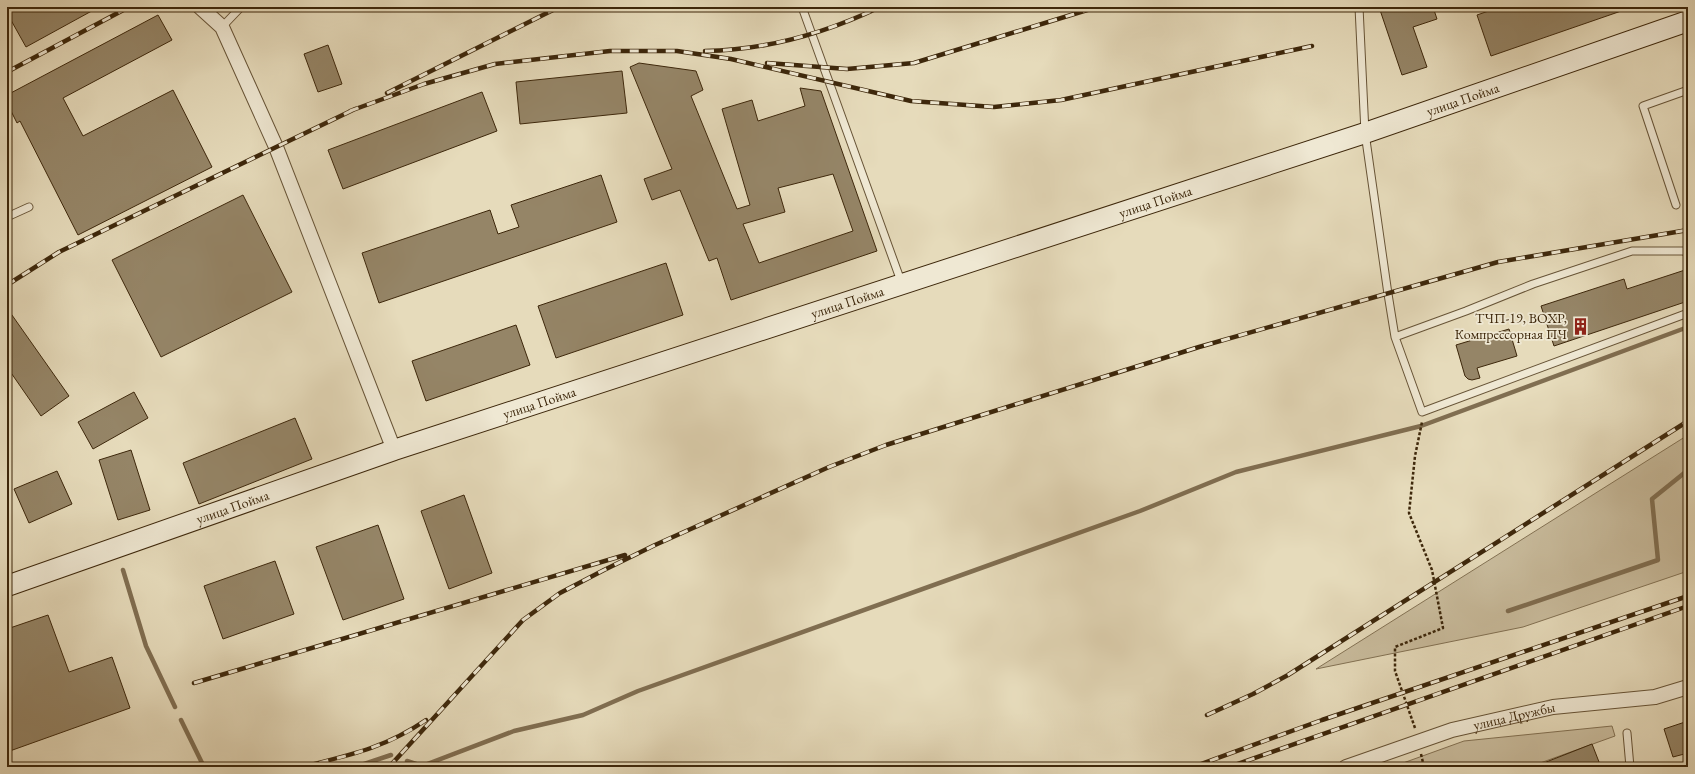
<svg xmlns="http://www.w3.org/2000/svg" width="1695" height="774" font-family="'EB Garamond',serif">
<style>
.green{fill:#c9bc9d;stroke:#837254}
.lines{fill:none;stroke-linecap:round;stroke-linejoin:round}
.stream{stroke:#806e51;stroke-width:4.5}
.building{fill:#958567;stroke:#3d270b;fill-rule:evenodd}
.service-casing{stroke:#675437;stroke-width:9}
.minor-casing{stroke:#675437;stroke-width:16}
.secondary-casing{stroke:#3d270b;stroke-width:22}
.path{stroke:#3d270b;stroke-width:2.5;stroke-dasharray:3 2;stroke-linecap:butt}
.service{stroke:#efe8d3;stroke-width:7}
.minor{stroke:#efe8d3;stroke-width:14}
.secondary{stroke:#efe8d3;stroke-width:20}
.rail-casing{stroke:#3d270b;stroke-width:4.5}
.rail{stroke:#efe8d3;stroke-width:3;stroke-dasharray:9;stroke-linecap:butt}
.labels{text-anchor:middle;stroke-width:3.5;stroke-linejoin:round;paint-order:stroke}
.street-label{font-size:14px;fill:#3d270b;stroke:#efe8d3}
.poi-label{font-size:14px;fill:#3d270b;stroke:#efe8d3;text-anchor:end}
</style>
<rect width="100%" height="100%" fill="#e6dbbb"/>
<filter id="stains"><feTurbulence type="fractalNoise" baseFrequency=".005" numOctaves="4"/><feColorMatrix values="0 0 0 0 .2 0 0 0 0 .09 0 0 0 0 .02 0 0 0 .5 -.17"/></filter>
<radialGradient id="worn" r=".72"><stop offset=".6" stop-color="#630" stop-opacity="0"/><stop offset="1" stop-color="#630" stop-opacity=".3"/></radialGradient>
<!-- green -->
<path class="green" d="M1688 435V571L1523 627 1316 669Z
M1612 726 1615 736 1529 767H1392L1464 741Z"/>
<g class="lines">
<!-- stream -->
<path class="stream" d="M123 570 146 646 175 707
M1508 611 1658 560 1652 499 1688 470
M181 720 204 767
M407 761 422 766 514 731 583 715 638 691 1140 511 1236 472 1421 426 1688 327
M355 767 391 755"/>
</g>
<!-- building -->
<path class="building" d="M7 7H99L26 47 7 13Z
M1379 7H1433L1437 19 1413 27 1427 67 1402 75Z
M1500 7H1626L1627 9 1491 56 1477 15Z
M158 15 172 40 63 98 83 136 173 90 212 167 78 235 20 121 17 123 7 103V95Z
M328 45 342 84 318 92 304 54Z
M639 63 696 71 703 90 691 96 737 209 750 205 722 109 752 100 758 121 805 106 800 88 821 91 877 251 731 300 717 258 709 261 680 190 652 200 644 179 672 169 630 67ZM833 174 853 231 759 263 743 224 785 212 778 188Z
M622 71 627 113 520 124 516 82Z
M482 92 497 131 343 189 328 150Z
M601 175 617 222 379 303 362 253 490 210 498 234 519 227 511 205Z
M243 195 292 292 161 357 112 260Z
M666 263 683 315 556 358 538 306Z
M1685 270 1688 279V301L1554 346 1541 306 1624 279 1627 289Z
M7 308 69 396 41 416 7 367Z
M516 325 530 365 426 401 412 361Z
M1509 329 1517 356 1477 368 1480 378 1472 380 1468 379 1465 376 1456 345Z
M134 392 148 418 93 449 78 422Z
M295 418 312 459 199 504 183 463Z
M131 450 150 510 118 520 99 460Z
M57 471 72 504 29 523 14 489Z
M464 495 492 573 449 589 421 511Z
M378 525 404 599 343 620 316 547Z
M275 561 294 614 223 639 204 586Z
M48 615 69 672 112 657 130 708 7 752V629Z
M1688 721V753L1673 757 1664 729Z
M1592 744 1601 767H1536V766Z"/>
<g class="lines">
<defs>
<path id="service" d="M802 7 902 284
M1359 7 1365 133 1388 294 1395 337 1422 412 1688 313
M222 27 241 7
M1676 205 1643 106 1688 90
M7 217 29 207
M1395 337 1466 311 1533 284 1632 251H1685L1688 256
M1627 733 1630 767"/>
<g id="minor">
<path d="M200 7 222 27 276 147 394 450"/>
<path id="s1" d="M1346 767 1452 730 1553 707 1655 697 1688 687"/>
</g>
<g id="secondary">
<path id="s2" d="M7 586 394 450 1365 133 1688 21"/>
</g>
</defs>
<!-- service casing -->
<use href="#service" class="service-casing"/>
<!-- minor casing -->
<use href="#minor" class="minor-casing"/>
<!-- secondary casing -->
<use href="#secondary" class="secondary-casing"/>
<!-- path -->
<path class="path" d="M1415 728 1395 671V647L1443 628 1432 570 1409 513 1415 456 1422 422
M1421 754 1424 767"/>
<!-- service -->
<use href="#service" class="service"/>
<!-- minor -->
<use href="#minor" class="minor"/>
<!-- secondary -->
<use href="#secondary" class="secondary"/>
<defs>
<path id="rail" d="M705 51C765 50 826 33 880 7
M767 63 847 69 914 63 1097 7
M7 72 129 7
M387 93 559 7
M350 111 424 84 495 64 610 51H677L731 59 911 101 994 107 1061 100 1312 46
M7 285 59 252 355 109
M194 683 625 555
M1207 715 1253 694 1288 675 1688 421
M302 767C350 755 385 748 426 720
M389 767 523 620 560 593 604 570 655 545 829 467 886 445 1199 347 1498 262 1688 230
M1193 767 1322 720 1688 596
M1229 767 1688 606"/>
</defs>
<!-- rail casing -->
<use href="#rail" class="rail-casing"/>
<!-- rail -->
<use href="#rail" class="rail"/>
</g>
<!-- icons -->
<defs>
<symbol id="building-bare" viewBox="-9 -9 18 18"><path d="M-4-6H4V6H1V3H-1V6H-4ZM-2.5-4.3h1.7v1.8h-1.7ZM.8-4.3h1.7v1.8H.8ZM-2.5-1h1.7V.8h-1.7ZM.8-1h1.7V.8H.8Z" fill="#8f2418" stroke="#efe8d3" stroke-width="2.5" paint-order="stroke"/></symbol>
</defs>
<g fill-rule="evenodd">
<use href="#building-bare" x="1568" y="314" width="25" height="25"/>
</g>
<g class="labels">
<!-- street labels -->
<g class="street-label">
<text dy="5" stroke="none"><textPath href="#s2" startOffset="1535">улица Пойма</textPath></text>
<text dy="5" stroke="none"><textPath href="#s2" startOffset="1211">улица Пойма</textPath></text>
<text dy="5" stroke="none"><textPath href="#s2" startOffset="887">улица Пойма</textPath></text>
<text dy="5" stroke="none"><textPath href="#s2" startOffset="563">улица Пойма</textPath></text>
<text dy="5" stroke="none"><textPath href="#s2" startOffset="239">улица Пойма</textPath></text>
<text dy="5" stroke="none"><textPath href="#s1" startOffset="176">улица Дружбы</textPath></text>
</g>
<!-- poi labels -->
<g class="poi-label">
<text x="1567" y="323">ТЧП-19, ВОХР,<tspan x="1567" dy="16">Компрессорная ПЧ</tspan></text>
</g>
</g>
<!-- margin -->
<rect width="1695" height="774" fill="none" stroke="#e6dbbb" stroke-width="24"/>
<rect x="8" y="8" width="1679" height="758" fill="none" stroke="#3d270b" stroke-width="2"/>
<rect x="12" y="12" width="1671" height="750" fill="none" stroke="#3d270b"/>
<rect width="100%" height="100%" filter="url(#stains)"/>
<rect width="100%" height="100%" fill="url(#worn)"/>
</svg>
